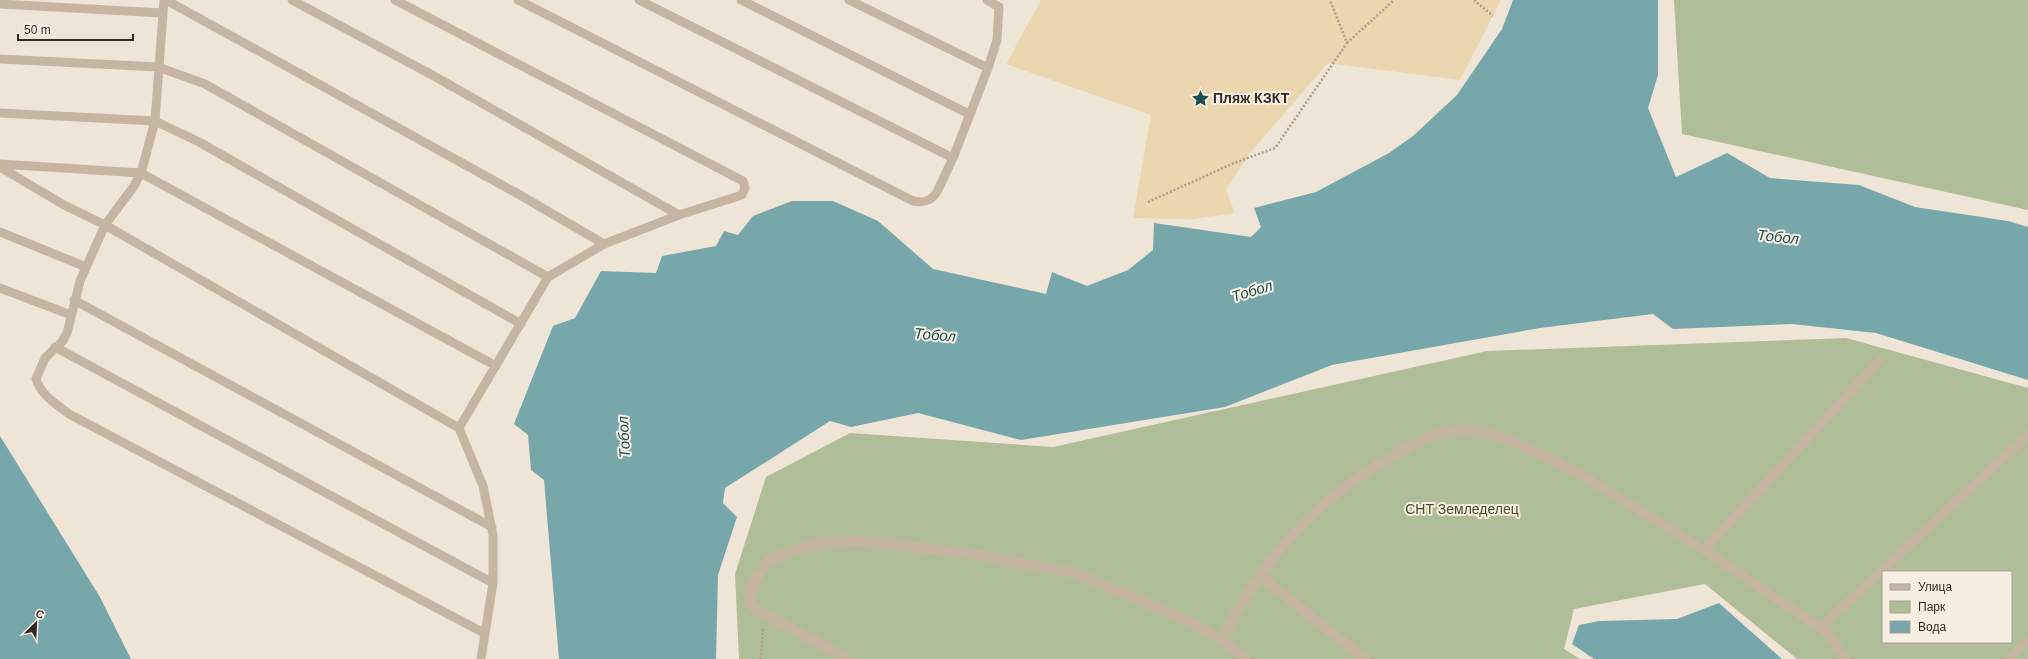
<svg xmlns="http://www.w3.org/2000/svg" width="2028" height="659" font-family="Arial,sans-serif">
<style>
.green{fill:#b0bd99;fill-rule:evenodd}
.sand{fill:#ead7af}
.water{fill:#78a7ab}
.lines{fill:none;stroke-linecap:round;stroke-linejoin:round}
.path{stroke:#b29f8f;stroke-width:2.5;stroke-dasharray:2 2;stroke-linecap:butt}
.service{stroke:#c7b5a4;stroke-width:9}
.minor{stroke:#c7b5a4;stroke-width:10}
.labels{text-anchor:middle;stroke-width:4;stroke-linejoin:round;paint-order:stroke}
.poi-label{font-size:14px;font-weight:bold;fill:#322a25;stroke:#f8efe3;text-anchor:start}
.park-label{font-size:14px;fill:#414f2a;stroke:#f8efe3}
.water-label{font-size:15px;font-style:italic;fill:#1d4d52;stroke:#f8efe3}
</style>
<rect width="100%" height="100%" fill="#efe5d7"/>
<!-- green -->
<path class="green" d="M1674 0H2028V210L1682 134Z
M1846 338 2028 388V659H1797L1705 584 1574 609 1564 649 1580 659H739L735 574 766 477 850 433 1053 447 1487 351ZM1883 572H2011V642H1883Z"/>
<!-- sand -->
<path class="sand" d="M1041 0H1501L1460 80 1328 63 1250 153 1226 190 1235 213 1193 219 1133 218 1151 115 1006 64Z"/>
<!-- water -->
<path class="water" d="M1513 0H1658V75L1648 108 1676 177 1727 153 1770 178 1859 185 1915 207 2008 221 2028 227V380L1876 333 1792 324 1673 329 1653 314 1540 328 1332 365 1225 407 1021 440 918 413 851 427 830 421 725 488 723 503 737 517 718 575 716 659H559L544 480 531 470 528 435 514 424 553 326 575 318 601 271 656 273 662 256 716 246 724 231 738 235 753 216 792 201H833L878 221 933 269 1046 294 1052 272 1087 286 1128 270 1153 250 1154 223 1251 237 1261 227 1254 208 1316 192 1389 153 1413 136 1457 95 1502 29Z
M0 436 100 597 131 659H0Z
M1719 603 1782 659H1594L1572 644 1579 625 1599 621 1677 619Z"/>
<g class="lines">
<!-- path -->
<path class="path" d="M1474 0 1493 16
M1347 43 1394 0
M1148 202 1234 163 1275 148 1347 43 1330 0
M761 659 763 627"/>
<!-- service -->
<path class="service" d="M164 0 155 121 141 173 134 186 105 225 80 281 67 333 62 342 45 358 36 379C41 395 55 403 69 414L484 633
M166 0 520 195 604 244
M292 0 434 76 679 215
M395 0 743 181 745 188 742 195 679 215 604 244 548 277 459 428 483 486 493 535V583L481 659
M518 0 913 201C923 203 931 202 937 192L953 158 988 68 997 40 999 7 987 0
M639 0 953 158
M741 0 969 114
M849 0 988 68
M0 4 163 13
M0 59 158 67 205 84 548 277
M0 113 155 121 199 142 521 324
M0 164 141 173 496 366
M0 167 64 205 105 225 459 428
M0 232 86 267
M0 288 71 315
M74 300 492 527
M55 347 493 583
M1580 474 1704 550 1828 633 1845 659
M1704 550 1879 361
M1820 628 2028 435
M2009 659 2028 641"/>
<!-- minor -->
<path class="minor" d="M1260 576 1365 659
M1221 640C1234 618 1246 595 1260 575 1294 527 1339 487 1389 458 1412 444 1434 431 1462 430 1500 430 1547 458 1580 474
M848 659 755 609 751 604V590L754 582 768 561 796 549 830 542 862 541 973 554 1078 574 1188 621 1221 640 1246 659"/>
</g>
<!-- icons -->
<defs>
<symbol id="sight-bare" viewBox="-9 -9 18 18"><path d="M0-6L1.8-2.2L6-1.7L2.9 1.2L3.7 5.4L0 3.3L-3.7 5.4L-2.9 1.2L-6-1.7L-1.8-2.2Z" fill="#1d4d52" stroke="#f8efe3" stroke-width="2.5" paint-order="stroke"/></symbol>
</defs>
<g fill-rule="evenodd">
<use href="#sight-bare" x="1188" y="86" width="25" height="25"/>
</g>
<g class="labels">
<!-- poi labels -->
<g class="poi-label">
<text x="1213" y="103">Пляж КЗКТ</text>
</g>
<!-- park labels -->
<g class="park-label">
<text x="1462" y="514">СНТ Земледелец</text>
</g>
<!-- water labels -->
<g class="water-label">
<text transform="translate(1778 237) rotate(6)" y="5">Тобол</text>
<text transform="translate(1252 291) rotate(-17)" y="5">Тобол</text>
<text transform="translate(935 335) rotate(5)" y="5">Тобол</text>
<text transform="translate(624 437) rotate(-93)" y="5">Тобол</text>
</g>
</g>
<!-- legend -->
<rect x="1882" y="571" width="130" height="72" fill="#f8efe3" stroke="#a9a097"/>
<rect x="1890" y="584" width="20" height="6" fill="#c7b5a4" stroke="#a9a097"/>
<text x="1918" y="591" font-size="12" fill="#322a25">Улица</text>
<rect x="1890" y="601" width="20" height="12" fill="#b0bd99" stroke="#a9a097"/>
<text x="1918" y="611" font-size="12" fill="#322a25">Парк</text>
<rect x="1890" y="621" width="20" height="12" fill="#78a7ab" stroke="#a9a097"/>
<text x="1918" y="631" font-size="12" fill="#322a25">Вода</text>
<!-- north arrow -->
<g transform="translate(36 623) rotate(24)" stroke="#f8efe3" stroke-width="3" paint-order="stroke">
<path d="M0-3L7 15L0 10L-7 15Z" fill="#322a25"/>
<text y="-6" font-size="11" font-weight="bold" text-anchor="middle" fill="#322a25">С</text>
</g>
<!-- scale -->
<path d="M18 34v6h115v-6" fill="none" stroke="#322a25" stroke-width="2"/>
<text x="24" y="34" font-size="12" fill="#322a25" stroke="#f8efe3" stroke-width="3" paint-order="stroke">50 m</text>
</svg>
